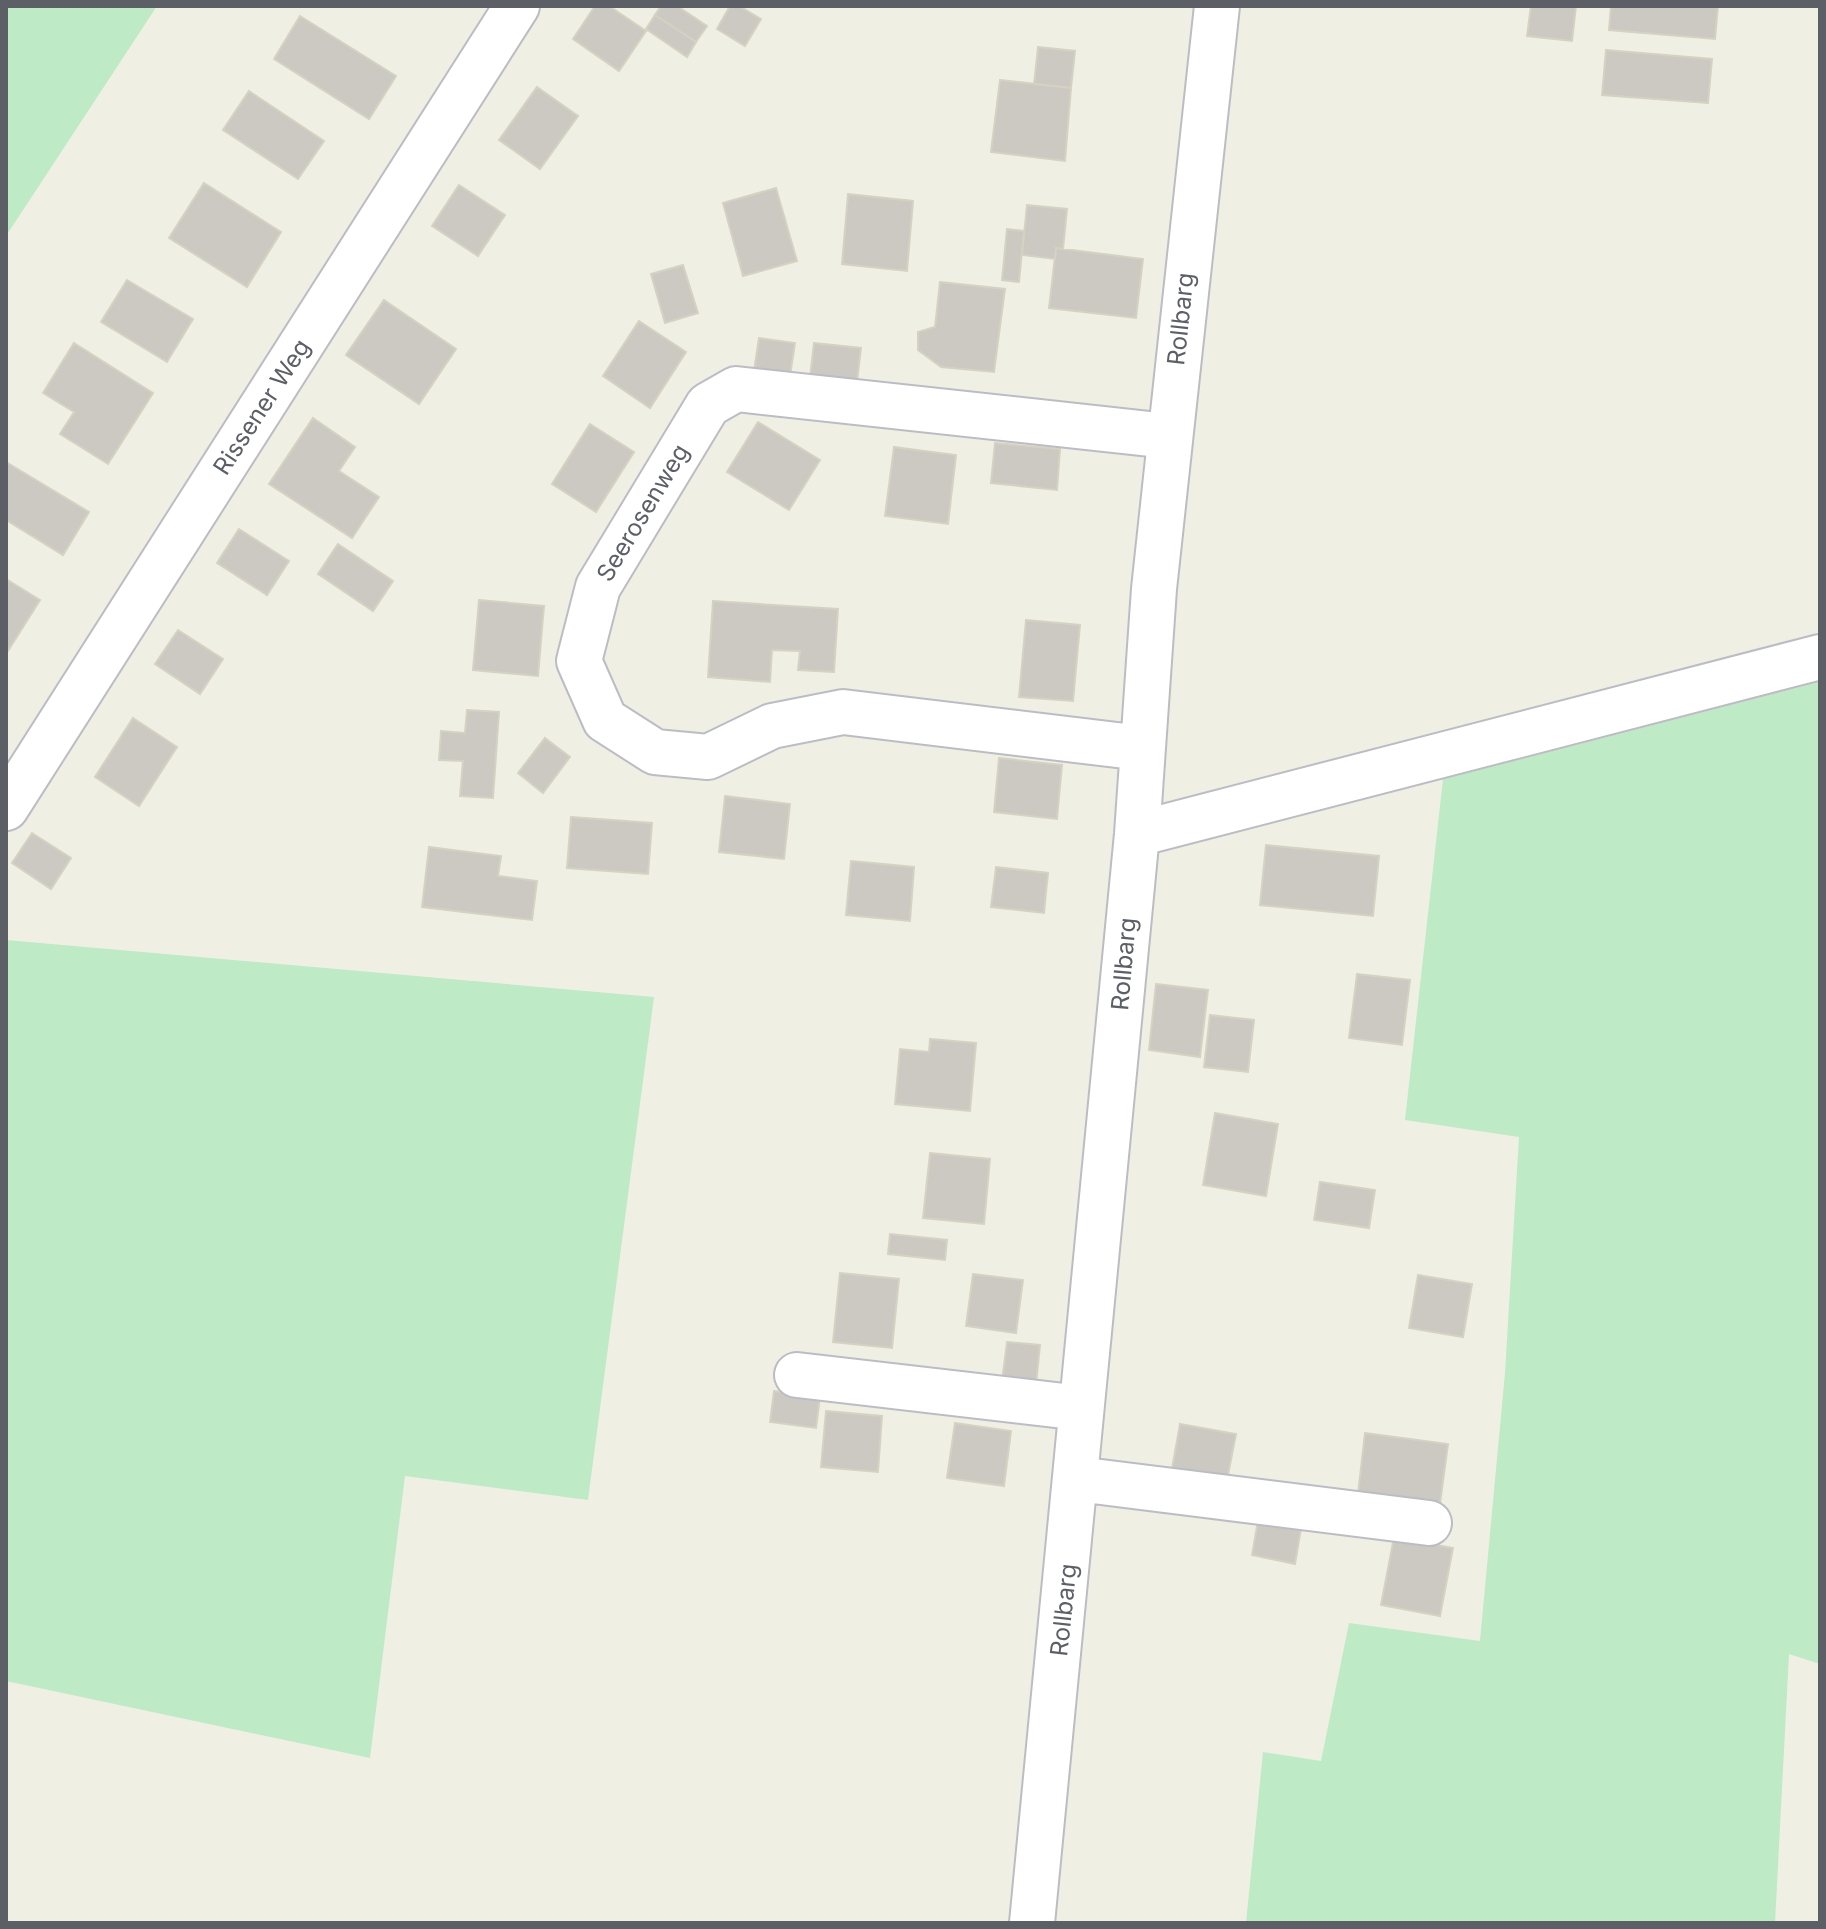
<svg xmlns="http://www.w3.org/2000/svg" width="1826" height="1929" font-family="Inter,sans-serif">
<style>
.green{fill:#beeac5}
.building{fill:#cbc9c1;stroke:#d5d2c2;stroke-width:2}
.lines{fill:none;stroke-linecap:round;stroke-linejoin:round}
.minor-casing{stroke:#bcbdc4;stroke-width:48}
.minor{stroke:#fff;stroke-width:44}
.labels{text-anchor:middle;stroke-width:6;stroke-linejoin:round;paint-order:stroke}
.street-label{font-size:24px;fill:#5c5f66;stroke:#fff}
</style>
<rect width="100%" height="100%" fill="#f0efe4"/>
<!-- green -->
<path class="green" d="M6 6H157L6 236Z
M1820 682V1664L1789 1654 1775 1923H1246L1263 1752 1321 1761 1349 1623 1480 1641 1505 1373 1519 1137 1405 1120 1443 779Z
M6 940 654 997 588 1500 405 1476 370 1758 6 1681Z"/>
<!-- building -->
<path class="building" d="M595 6H609L646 31 619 71 573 39Z
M661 6H677L707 26 696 42 655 15Z
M730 6H739L761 19 745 46 717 29Z
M1531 6H1576L1572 41 1527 36Z
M1611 6H1718L1715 39 1609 30Z
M655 15 696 42 687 57 646 29Z
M300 16 396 76 369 119 274 59Z
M1038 47 1075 51 1071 88 1034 84Z
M1606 50 1712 59 1708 103 1602 95Z
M1000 80 1071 88 1065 161 991 152Z
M537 87 578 116 540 169 499 140Z
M249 91 324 141 298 179 223 130Z
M204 183 281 232 247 287 169 238Z
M459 185 505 215 478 256 432 226Z
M776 188 797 261 743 276 723 203Z
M848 194 913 201 907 271 842 264Z
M1027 205 1067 209 1063 249 1056 248 1055 259 1022 255Z
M1007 229 1024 231 1019 282 1002 280Z
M1056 248 1143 259 1136 318 1049 308Z
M683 265 698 313 665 323 651 274Z
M127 280 193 319 167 362 101 322Z
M940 282 1005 289 994 372 941 367 918 350V332L935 327Z
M384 300 456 349 419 404 346 355Z
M639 321 686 352 650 408 603 376Z
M759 338 795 343 790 376 754 371Z
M74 343 153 393 108 464 60 434 74 412 43 393Z
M814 343 861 348 857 382 810 377Z
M313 418 355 447 339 471 379 497 352 538 269 484Z
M758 422 820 460 789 510 727 472Z
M590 424 634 452 596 512 552 484Z
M995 443 1060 449 1057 490 991 483Z
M894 447 956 455 948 524 885 516Z
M6 462 89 512 63 555 6 520Z
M239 529 289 561 267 595 217 563Z
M338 544 393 581 373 611 318 574Z
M6 579 40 600 6 654Z
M479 600 544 606 538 676 473 670Z
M713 601 838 609 834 672 798 670 800 651 772 650 770 682 708 677Z
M1026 620 1080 625 1073 701 1019 697Z
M178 630 223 659 200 694 155 664Z
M467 710 499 712 493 798 460 796 463 761 439 760 441 731 465 733Z
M133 718 177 747 139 806 95 777Z
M545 738 570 757 543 793 518 773Z
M999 758 1062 765 1057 819 994 812Z
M725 796 790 804 784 859 719 852Z
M571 817 652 823 648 874 567 868Z
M32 833 71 858 51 889 12 863Z
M1266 845 1379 856 1373 916 1260 905Z
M429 847 501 856 498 876 537 881 532 920 422 907Z
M851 861 914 867 910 921 846 915Z
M996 867 1048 873 1044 913 991 907Z
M1357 974 1410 980 1402 1045 1349 1038Z
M1156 984 1208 990 1200 1057 1149 1050Z
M1210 1015 1254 1020 1248 1072 1204 1067Z
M930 1039 976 1043 970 1111 895 1104 900 1049 929 1052Z
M1215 1113 1278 1124 1266 1196 1203 1185Z
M930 1153 990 1159 984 1224 923 1218Z
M1320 1182 1375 1190 1369 1228 1314 1220Z
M890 1234 947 1240 945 1260 888 1254Z
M840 1273 899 1279 892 1348 833 1342Z
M973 1274 1023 1280 1016 1333 966 1326Z
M1418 1275 1472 1284 1463 1337 1409 1328Z
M1007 1342 1040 1345 1036 1385 1002 1381Z
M774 1391 820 1397 816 1428 770 1422Z
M826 1411 882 1416 878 1472 821 1467Z
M955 1423 1011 1431 1004 1486 947 1478Z
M1180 1424 1236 1434 1227 1480 1172 1469Z
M1365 1433 1448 1444 1440 1504 1358 1494Z
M1259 1515 1302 1523 1295 1564 1252 1555Z
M1394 1537 1453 1548 1440 1616 1381 1605Z"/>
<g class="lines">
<defs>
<path id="minor" d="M1142 748 843 712 772 726 708 757 655 752 605 720 579 661 598 587 708 405 736 389 1168 436
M6 808 517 6
M1137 834 1820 657
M797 1375 1081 1408
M1077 1479 1429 1523
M1032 1923 1137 834 1154 589 1217 6"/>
</defs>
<!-- minor casing -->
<use href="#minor" class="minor-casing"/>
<!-- minor -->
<use href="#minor" class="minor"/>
</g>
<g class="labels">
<!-- street labels -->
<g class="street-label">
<text transform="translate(1181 319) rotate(-84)" y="8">Rollbarg</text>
<text transform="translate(262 407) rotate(-57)" y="8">Rissener Weg</text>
<text transform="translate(643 513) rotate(-59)" y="8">Seerosenweg</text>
<text transform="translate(1124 964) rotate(-85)" y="8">Rollbarg</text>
<text transform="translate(1064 1610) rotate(-84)" y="8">Rollbarg</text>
</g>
</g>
<!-- border -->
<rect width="1826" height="1929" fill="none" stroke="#5c5f66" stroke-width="16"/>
</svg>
